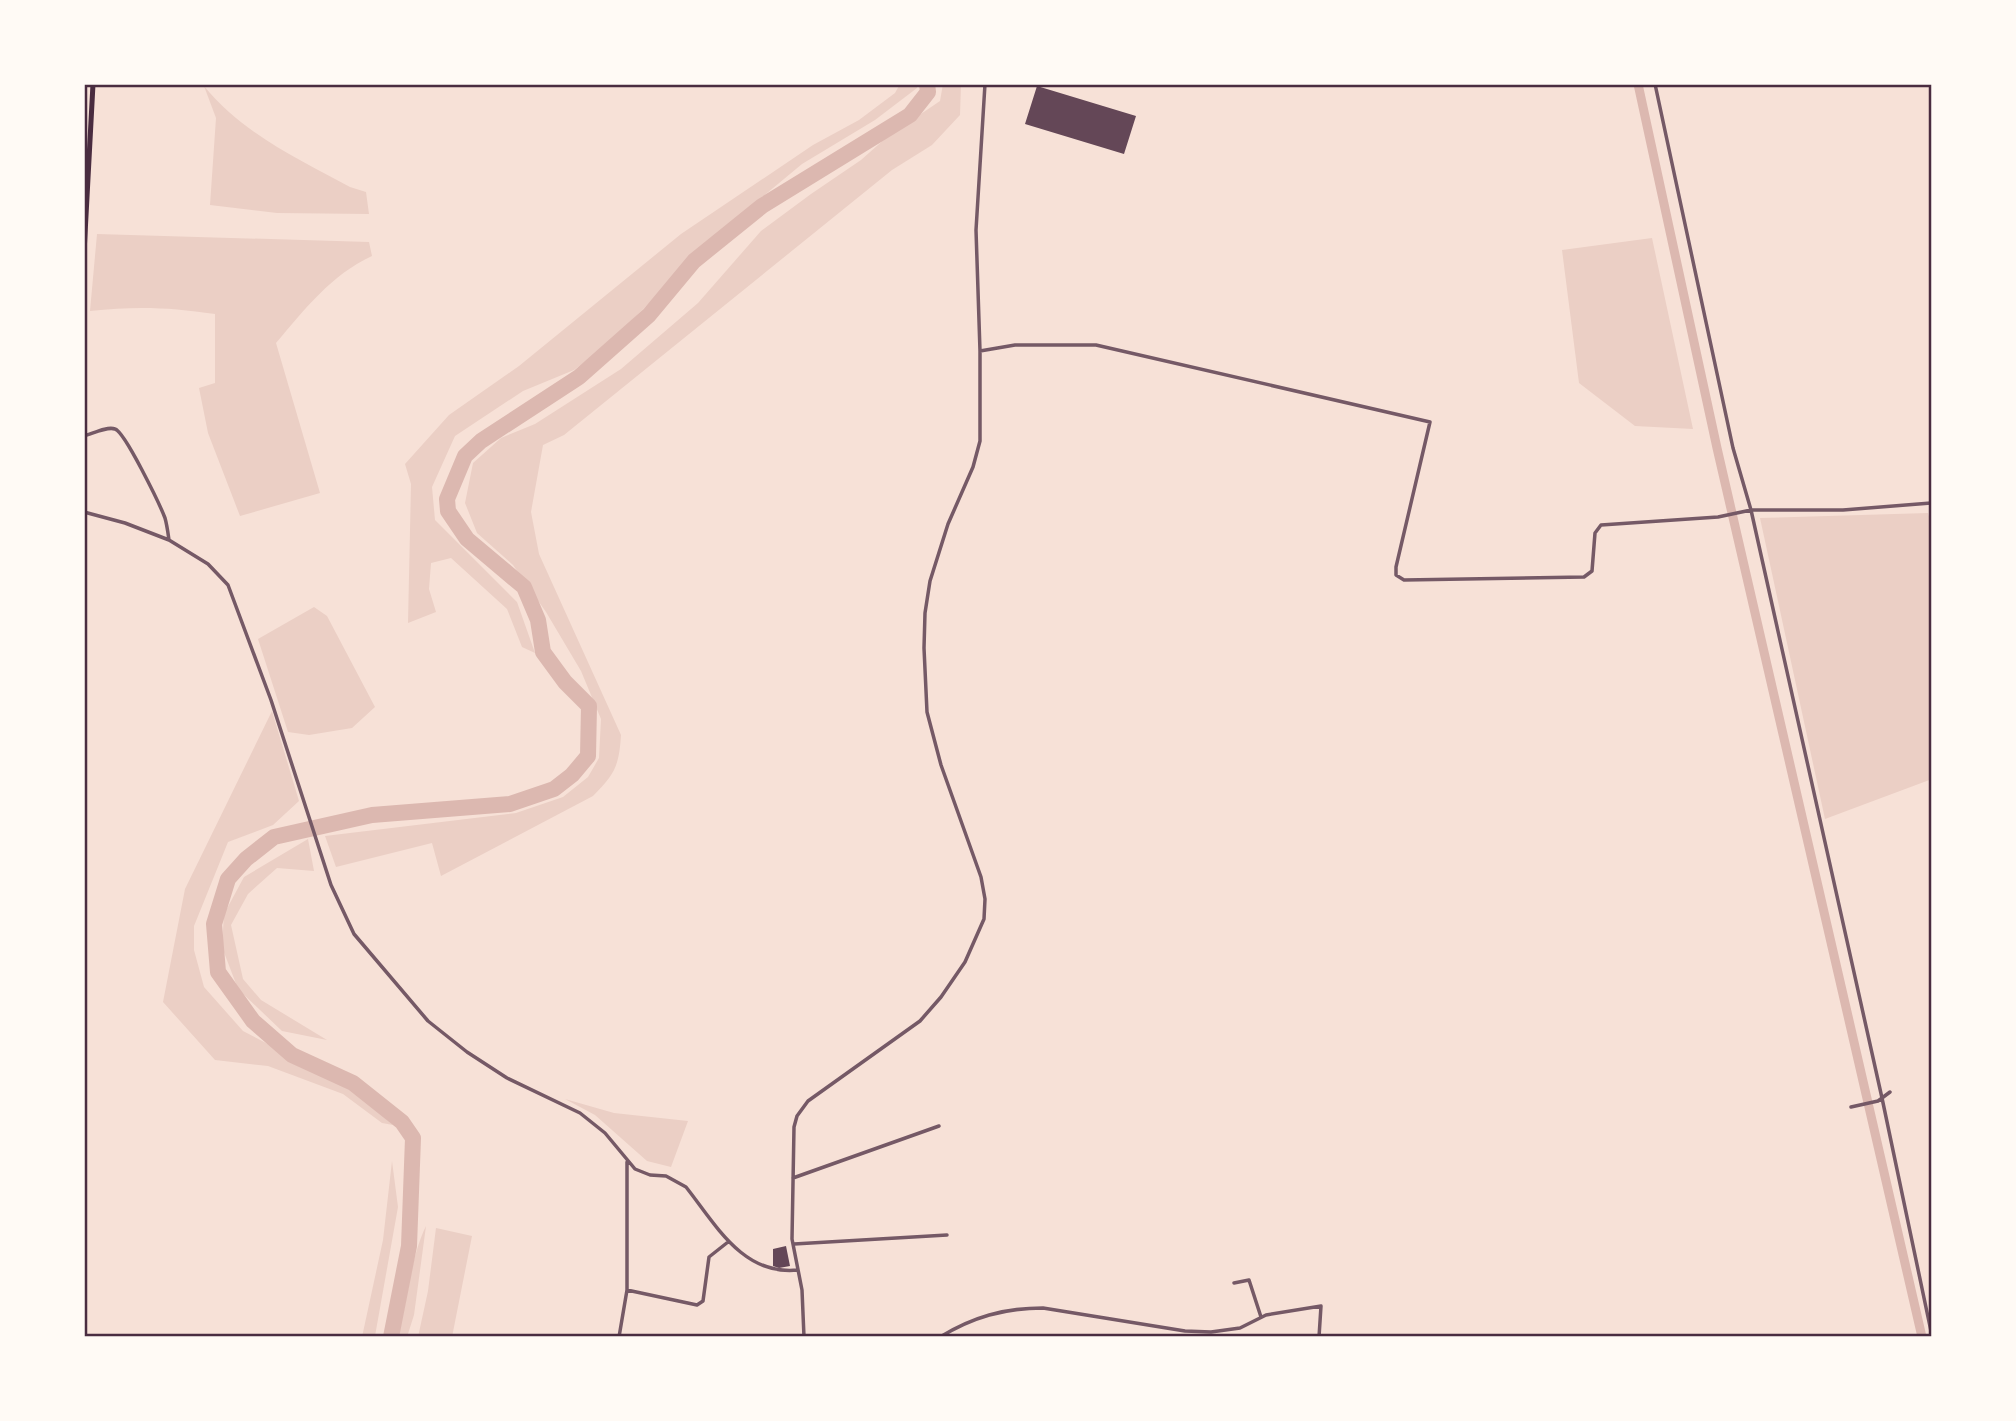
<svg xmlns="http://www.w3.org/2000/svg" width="2016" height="1421" font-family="'Times New Roman',serif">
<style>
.green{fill:#ebcfc5}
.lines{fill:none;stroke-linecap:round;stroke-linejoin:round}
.canal{stroke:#dcb8b0;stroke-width:9}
.river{stroke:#dcb8b0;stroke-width:16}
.building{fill:#644757}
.minor{stroke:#755966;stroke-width:3.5}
.secondary{stroke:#4a2c40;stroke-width:5}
.neatline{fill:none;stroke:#4a2c40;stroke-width:2.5}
</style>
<rect width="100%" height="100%" fill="#f7e1d7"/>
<!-- green -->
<path class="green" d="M900 84H917V88L875 120 802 164 726 227 608 344 574 370 523 391 455 436 432 487 435 520 517 602 535 653 522 647 507 609 451 558 431 563 429 589 436 612 408 623 411 484 405 464 449 415 519 366 681 234 813 145 859 120 895 93Z
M943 84H961L960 115 932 145 892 170 564 435 543 445 531 512 539 554 621 735C619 766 615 774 593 796L441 876 432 843 336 867 325 836 516 813 563 797 588 777 599 758 601 719 581 671 546 612 513 565 477 533 465 503 473 463 501 438 535 424 621 369 698 303 761 231 811 194 861 160 887 137 940 101Z
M204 86C242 133 298 159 350 187L366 192 369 214 277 213 210 205 216 118Z
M97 234 369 242 372 256C331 275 305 309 276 343L320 493 240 516 208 433 199 388 215 383V314C169 307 135 306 90 311Z
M1652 238 1693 429 1635 426 1579 383 1562 250Z
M1928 513 1932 527V779L1825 819 1760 518Z
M314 607 327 616 375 707 352 728 309 735 288 732 258 639Z
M272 711 299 801 273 825 228 842 194 926V950L204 987 243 1031 350 1087 393 1125 382 1123 343 1094 268 1066 215 1060 163 1002 185 889Z
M308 839 314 871 277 868 248 894 231 925 243 979 261 1000 327 1040 282 1031 238 989 222 947 224 914 244 877Z
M565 1099 614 1113 688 1121 671 1167 647 1161 595 1115Z
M392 1161 398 1207 375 1336 362 1337 383 1240Z
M426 1226 414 1315 407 1337H397C409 1300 409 1261 426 1226Z
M436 1228 472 1236 452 1337H418L428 1291Z"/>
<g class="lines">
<!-- canal -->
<path class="canal" d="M1638 84 1717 448 1922 1337"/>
<!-- river -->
<path class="river" d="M391 1337 409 1246 413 1138 402 1122 353 1083 292 1055 253 1021 218 972 214 924 228 879 246 859 274 837 372 815 510 804 554 789 572 775 588 756 589 706 565 682 543 652 538 620 524 587 467 539 448 511 447 499 465 456 481 441 579 377 649 315 694 261 762 206 910 115 928 92 927 84"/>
</g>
<!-- building -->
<path class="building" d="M1037 86 1136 116 1124 154 1025 124Z
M786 1246 790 1266 779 1268 773 1266V1249Z"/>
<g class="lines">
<!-- minor -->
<path class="minor" d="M1655 84 1733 448 1751 510 1882 1098 1932 1336
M980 351 1015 345H1096L1430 422 1396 567V575L1404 580 1584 577 1592 571 1595 533 1601 525 1718 517 1751 510H1843L1931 503
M84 436C92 434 107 426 115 429 125 432 160 505 165 518 167 525 168 533 169 540
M84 512 125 523 169 540 208 564 228 585 271 700 331 885 354 934 428 1021 467 1052 507 1078 580 1113 605 1133 635 1169 650 1175 666 1176 686 1187C716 1225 743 1276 798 1270
M1851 1107 1878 1101 1890 1092
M793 1178 939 1126
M794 1244 947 1235
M1234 1283 1249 1280 1261 1317
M627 1290 697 1305 703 1301 709 1257 728 1242
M619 1337 627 1290V1162
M804 1337 802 1290 792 1239 794 1127 797 1116 808 1101 920 1021 941 997 965 962 984 919 985 899 981 877 941 765 927 712 924 648 925 613 930 581 948 524 973 467 980 441V351L976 230 985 84
M940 1337C973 1317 1004 1308 1043 1308L1185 1331 1211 1332 1240 1328 1266 1315 1321 1306 1319 1337"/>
<!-- secondary -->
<path class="secondary" d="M84 253 93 84"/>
</g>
<!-- border -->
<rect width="2016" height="1421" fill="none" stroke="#fffaf5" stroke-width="172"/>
<rect x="86" y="86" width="1844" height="1249" class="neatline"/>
</svg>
